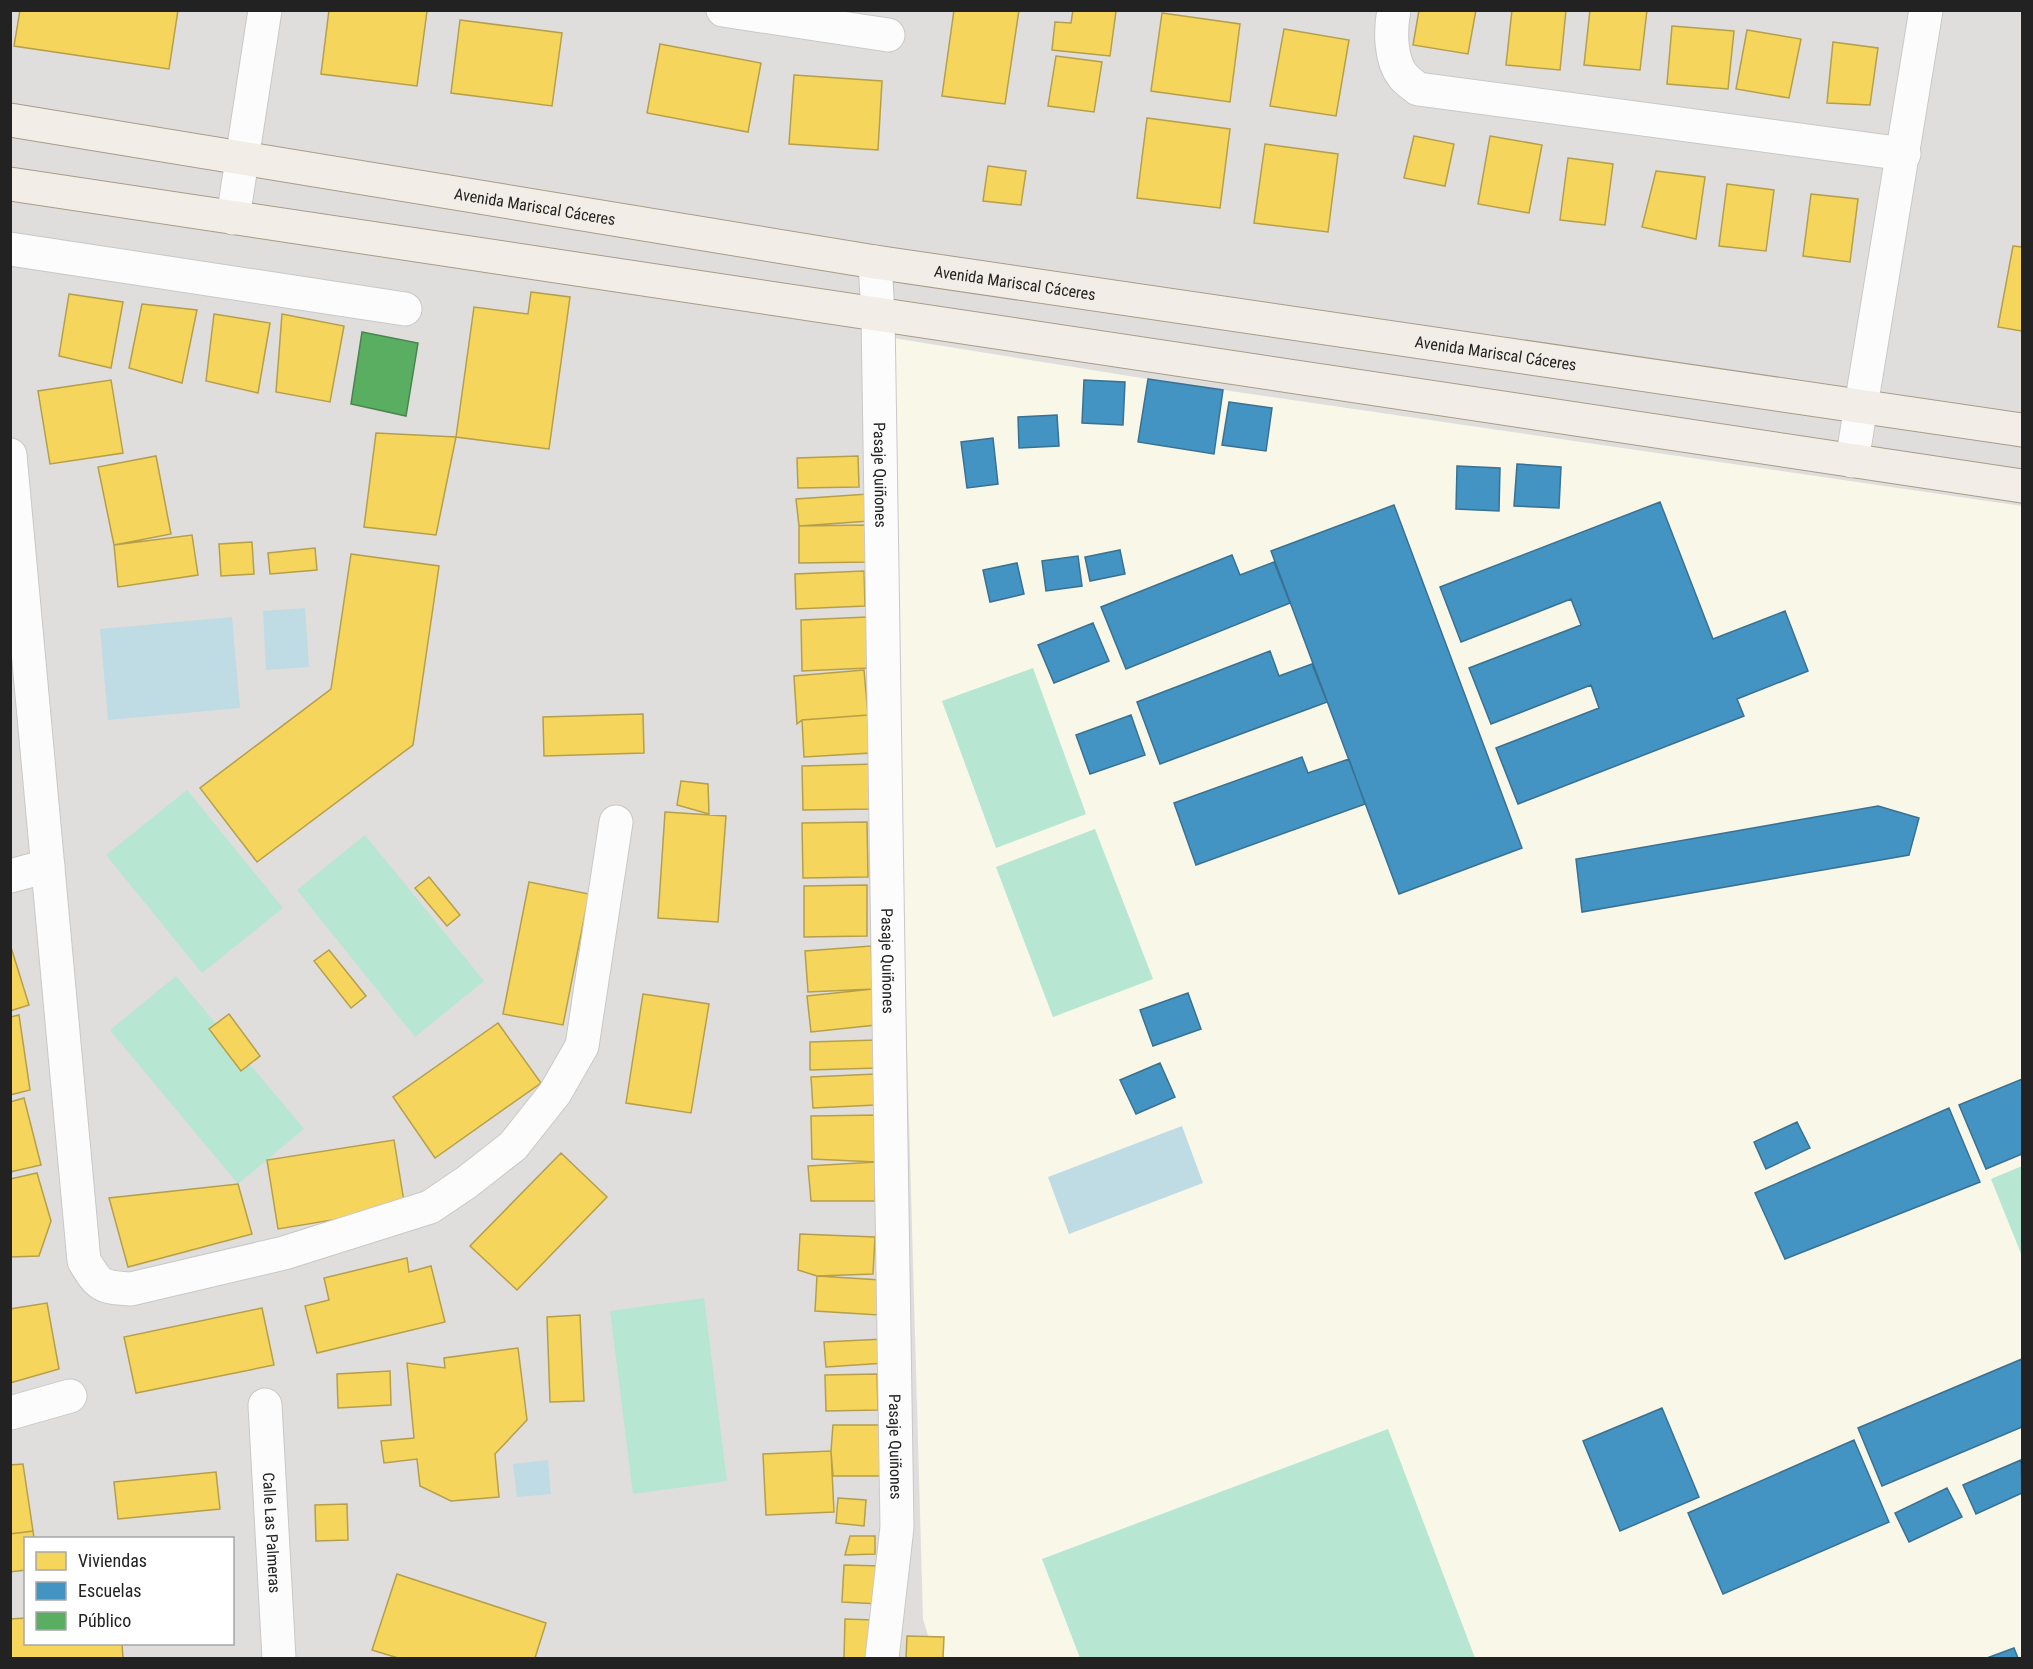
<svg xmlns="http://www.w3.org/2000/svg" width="2033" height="1669" font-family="'Roboto Condensed',sans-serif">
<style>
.residential{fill:#dfdedc;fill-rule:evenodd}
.education{fill:#f8f7e8}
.pitch{fill:#b7e6d2}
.water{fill:#bfdbe3}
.homes{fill:#f6d55c;stroke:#b69f4b;stroke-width:1.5}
.schools{fill:#4393c3;stroke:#397193;stroke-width:1.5}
.public{fill:#5aae61;stroke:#49844e;stroke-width:1.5}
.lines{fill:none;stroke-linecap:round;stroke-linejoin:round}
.minor-casing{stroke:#c9c8c7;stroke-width:35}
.major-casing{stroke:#a79c86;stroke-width:35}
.minor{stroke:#fdfcfc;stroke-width:33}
.major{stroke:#f3ede7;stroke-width:33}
.labels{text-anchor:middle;stroke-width:6;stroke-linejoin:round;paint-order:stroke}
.street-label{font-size:16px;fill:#222;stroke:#fff}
</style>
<rect width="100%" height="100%" fill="#f0eeeb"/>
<!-- residential -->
<path class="residential" d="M11 11H2022V1658H11ZM26 1538H232V1644H26Z"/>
<!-- education -->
<path class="education" d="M887 337 1148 379 2022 506V1658H935L923 1619Z"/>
<!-- pitch -->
<path class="pitch" d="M1033 668 1086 814 996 848 942 701Z
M187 790 283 908 202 973 106 855Z
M1095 829 1153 979 1053 1017 996 867Z
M365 835 484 981 415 1037 297 890Z
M176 976 304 1129 238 1184 110 1030Z
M2022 1166V1256L1991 1179Z
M704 1298 727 1481 633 1494 610 1311Z
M1388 1429 1475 1658H1080L1042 1559Z"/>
<!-- water -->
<path class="water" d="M305 608 309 667 266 670 263 611Z
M232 617 240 708 108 720 100 629Z
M1182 1126 1203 1183 1069 1234 1048 1177Z
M548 1460 551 1494 517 1497 513 1464Z"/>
<!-- homes -->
<path class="homes" d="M20 10H178L169 69 14 46Z
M329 10 427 11 417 86 321 74Z
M954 10H1019L1005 104 942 96Z
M1073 10 1116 11 1110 56 1052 50 1055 22 1071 23Z
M1419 10H1476L1468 54 1413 45Z
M1512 10H1566L1560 70 1506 65Z
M1590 10H1647L1640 70 1584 65Z
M1162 13 1240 24 1230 102 1151 91Z
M460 20 562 33 552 106 451 93Z
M1672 26 1734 31 1728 89 1667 84Z
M1284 29 1349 40 1336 116 1270 106Z
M1747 30 1801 39 1789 98 1736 89Z
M1833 42 1878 48 1870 105 1827 103Z
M660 44 761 63 748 132 647 113Z
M1056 56 1102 62 1094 112 1048 106Z
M794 75 882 81 878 150 789 144Z
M1147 118 1230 129 1220 208 1137 198Z
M1414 136 1454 144 1445 186 1404 178Z
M1490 136 1542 145 1529 213 1478 204Z
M1265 144 1338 154 1328 232 1254 223Z
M1568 158 1613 164 1605 225 1560 220Z
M988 166 1026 171 1021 205 983 201Z
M1656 171 1705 177 1696 239 1642 227Z
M1727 184 1774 190 1766 251 1719 246Z
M1811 194 1858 199 1850 262 1803 256Z
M2013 246 2022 247V331L1998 327Z
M531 292 570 297 549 449 456 437 474 307 528 314Z
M69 294 123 302 111 368 59 356Z
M142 304 197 310 182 383 129 368Z
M214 314 270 323 258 393 206 381Z
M282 314 344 326 330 402 276 392Z
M111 380 123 453 50 464 38 391Z
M376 433 456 437 436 535 364 527Z
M156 456 171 534 114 545 98 467Z
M858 456 859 487 798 488 797 458Z
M868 494 870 521 799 526 796 499Z
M867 525 868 562 799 563V526Z
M192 535 198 575 118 587 114 545Z
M252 542 254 574 221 576 219 544Z
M315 548 317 570 270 574 268 553Z
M351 554 439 566 413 745 257 862 200 788 331 689Z
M864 571 865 606 796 609 795 574Z
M867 617 869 668 802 671 801 620Z
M864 670 868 715 802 720 797 724 794 676Z
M643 714 644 753 544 756 543 717Z
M868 715 871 753 804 757 802 720Z
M875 764 876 809 803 810 802 766Z
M681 781 708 784 709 814 677 805Z
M665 812 726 816 718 922 658 918Z
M867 822 868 877 803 878 802 823Z
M429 877 460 915 447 926 415 888Z
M529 882 589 894 563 1025 503 1014Z
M867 885V936L804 937V886Z
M10 944 29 1005 10 1011Z
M871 946 873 989 808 992 805 951Z
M329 950 366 996 351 1008 314 961Z
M873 989 876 1025 811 1032 807 996Z
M643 994 709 1004 691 1113 626 1103Z
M229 1014 260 1056 241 1071 209 1029Z
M19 1015 30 1090 10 1095V1017Z
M498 1023 541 1083 435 1158 393 1097Z
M877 1040V1068L810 1070V1042Z
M875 1074 876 1105 813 1108 811 1077Z
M24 1098 41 1165 10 1172V1102Z
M879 1115 876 1162 812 1159 811 1116Z
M394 1140 405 1208 278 1229 267 1160Z
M561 1153 607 1197 517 1290 470 1246Z
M876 1162 875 1201H811L808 1166Z
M37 1173 51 1221 39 1256 10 1257V1179Z
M238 1184 252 1234 128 1267 109 1198Z
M800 1234 875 1237 873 1274 817 1276 798 1270Z
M407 1258 409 1272 431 1266 445 1322 317 1353 305 1306 329 1300 324 1278Z
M817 1276 881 1280 879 1315 815 1311Z
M47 1303 59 1369 10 1383V1309Z
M262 1308 274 1365 136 1393 124 1337Z
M580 1315 584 1401 550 1402 547 1317Z
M884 1339 885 1363 826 1367 824 1342Z
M518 1348 527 1420 495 1454 499 1497 451 1501 420 1486 417 1459 384 1463 381 1441 414 1438 407 1363 445 1368 444 1358Z
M390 1371 391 1405 338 1408 337 1374Z
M877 1374 878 1410 826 1411 825 1375Z
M833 1425H882V1476H833L831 1451Z
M831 1451 834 1512 766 1515 763 1454Z
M23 1464 33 1531 10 1534V1465Z
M216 1472 220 1509 118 1519 114 1482Z
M838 1498 866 1500 864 1526 836 1523Z
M347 1504 348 1540 316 1541 315 1505Z
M33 1531 34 1538H26V1570L10 1572V1534Z
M850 1536H875V1554L845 1555Z
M844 1565 881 1566 879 1604 842 1602Z
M397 1574 546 1623 535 1658H398L372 1650Z
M26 1618V1644H122L123 1658H10V1619Z
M845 1619 873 1620 872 1658H844Z
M907 1636 944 1637 943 1658H906Z"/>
<!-- schools -->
<path class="schools" d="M1148 379 1223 390 1214 454 1138 442Z
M1084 380 1125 382 1123 425 1082 423Z
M1229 402 1272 408 1266 451 1222 445Z
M1057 415 1059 446 1019 448 1018 417Z
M993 438 998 484 967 488 961 442Z
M1517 464 1561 467 1559 508 1514 506Z
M1457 466 1500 468 1499 511 1456 509Z
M1660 502 1713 639 1785 611 1808 671 1737 699 1744 716 1518 804 1496 748 1599 708 1591 685 1491 724 1469 668 1581 625 1571 599 1461 642 1440 587Z
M1394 505 1522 848 1399 894 1271 551Z
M1120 550 1125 574 1090 581 1085 557Z
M1232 555 1240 575 1274 562 1290 603 1126 669 1101 607Z
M1078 556 1082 586 1046 591 1042 561Z
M1017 563 1024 594 990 602 983 570Z
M1093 623 1109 661 1054 683 1038 645Z
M1270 651 1279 676 1312 664 1327 702 1160 764 1137 702Z
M1131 715 1145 755 1090 774 1076 735Z
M1302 757 1308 773 1349 759 1365 804 1196 865 1174 803Z
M1878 806 1919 818 1909 855 1582 912 1576 859Z
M1188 993 1201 1029 1153 1046 1140 1010Z
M1160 1063 1175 1097 1136 1114 1120 1080Z
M2022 1079V1154L1986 1169 1959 1105Z
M1949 1108 1980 1182 1785 1259 1755 1193Z
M1797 1122 1810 1148 1766 1169 1754 1142Z
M2022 1359V1427L1882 1486 1858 1428Z
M1662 1408 1699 1497 1620 1531 1583 1441Z
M1854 1440 1889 1522 1723 1594 1688 1513Z
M2021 1460 2022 1493 1976 1514 1963 1485Z
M1947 1488 1962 1517 1909 1542 1895 1513Z
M2014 1648 2018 1658H1987Z"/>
<!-- public -->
<path class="public" d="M362 332 418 343 406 416 351 404Z"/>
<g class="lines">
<defs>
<g id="minor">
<path d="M723 10 888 35"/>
<path d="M1394 10C1390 30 1390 60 1403 76 1407 81 1413 85 1418 89L1904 154"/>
<path d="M233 218 265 10"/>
<path d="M10 249 405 309"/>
<path id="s1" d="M875 262 878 315 897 1527 882 1658"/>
<path d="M10 455 84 1261C100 1287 101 1287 131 1289L284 1253 430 1207 467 1182 513 1146 555 1093 582 1046 616 822"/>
<path d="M1852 461 1926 10"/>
<path d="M10 876 48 866"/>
<path id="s2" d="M265 1405 279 1658"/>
<path d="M10 1413 70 1396"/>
</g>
<g id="major">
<path id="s3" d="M10 120 875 262 2022 430"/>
<path d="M10 184 2022 486"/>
</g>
</defs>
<!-- minor casing -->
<use href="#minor" class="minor-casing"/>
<!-- major casing -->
<use href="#major" class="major-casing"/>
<!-- minor -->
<use href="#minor" class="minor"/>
<!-- major -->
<use href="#major" class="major"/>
</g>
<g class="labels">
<!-- street labels -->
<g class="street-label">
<text dy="6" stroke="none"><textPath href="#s3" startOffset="532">Avenida Mariscal Cáceres</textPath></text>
<text dy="6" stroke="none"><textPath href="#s3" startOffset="1018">Avenida Mariscal Cáceres</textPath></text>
<text dy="6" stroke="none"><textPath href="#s3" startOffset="1504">Avenida Mariscal Cáceres</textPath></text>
<text dy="6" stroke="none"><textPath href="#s1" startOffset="213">Pasaje Quiñones</textPath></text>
<text dy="6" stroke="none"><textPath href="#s1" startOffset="699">Pasaje Quiñones</textPath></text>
<text dy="6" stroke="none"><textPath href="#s1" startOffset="1185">Pasaje Quiñones</textPath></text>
<text dy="6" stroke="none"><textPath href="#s2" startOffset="128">Calle Las Palmeras</textPath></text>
</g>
</g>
<!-- border -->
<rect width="2033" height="1669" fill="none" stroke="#222222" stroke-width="24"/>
<!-- legend -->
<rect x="24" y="1537" width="210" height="108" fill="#ffffff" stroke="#a7a7a7" stroke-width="1.5"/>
<rect x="36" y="1552" width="30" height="18" fill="#f6d55c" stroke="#a7a7a7" stroke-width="1.5"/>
<text x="78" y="1567" font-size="18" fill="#222222">Viviendas</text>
<rect x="36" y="1582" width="30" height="18" fill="#4393c3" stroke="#a7a7a7" stroke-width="1.5"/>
<text x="78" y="1597" font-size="18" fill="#222222">Escuelas</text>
<rect x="36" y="1612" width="30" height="18" fill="#5aae61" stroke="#a7a7a7" stroke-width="1.5"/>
<text x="78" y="1627" font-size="18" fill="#222222">Público</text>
</svg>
